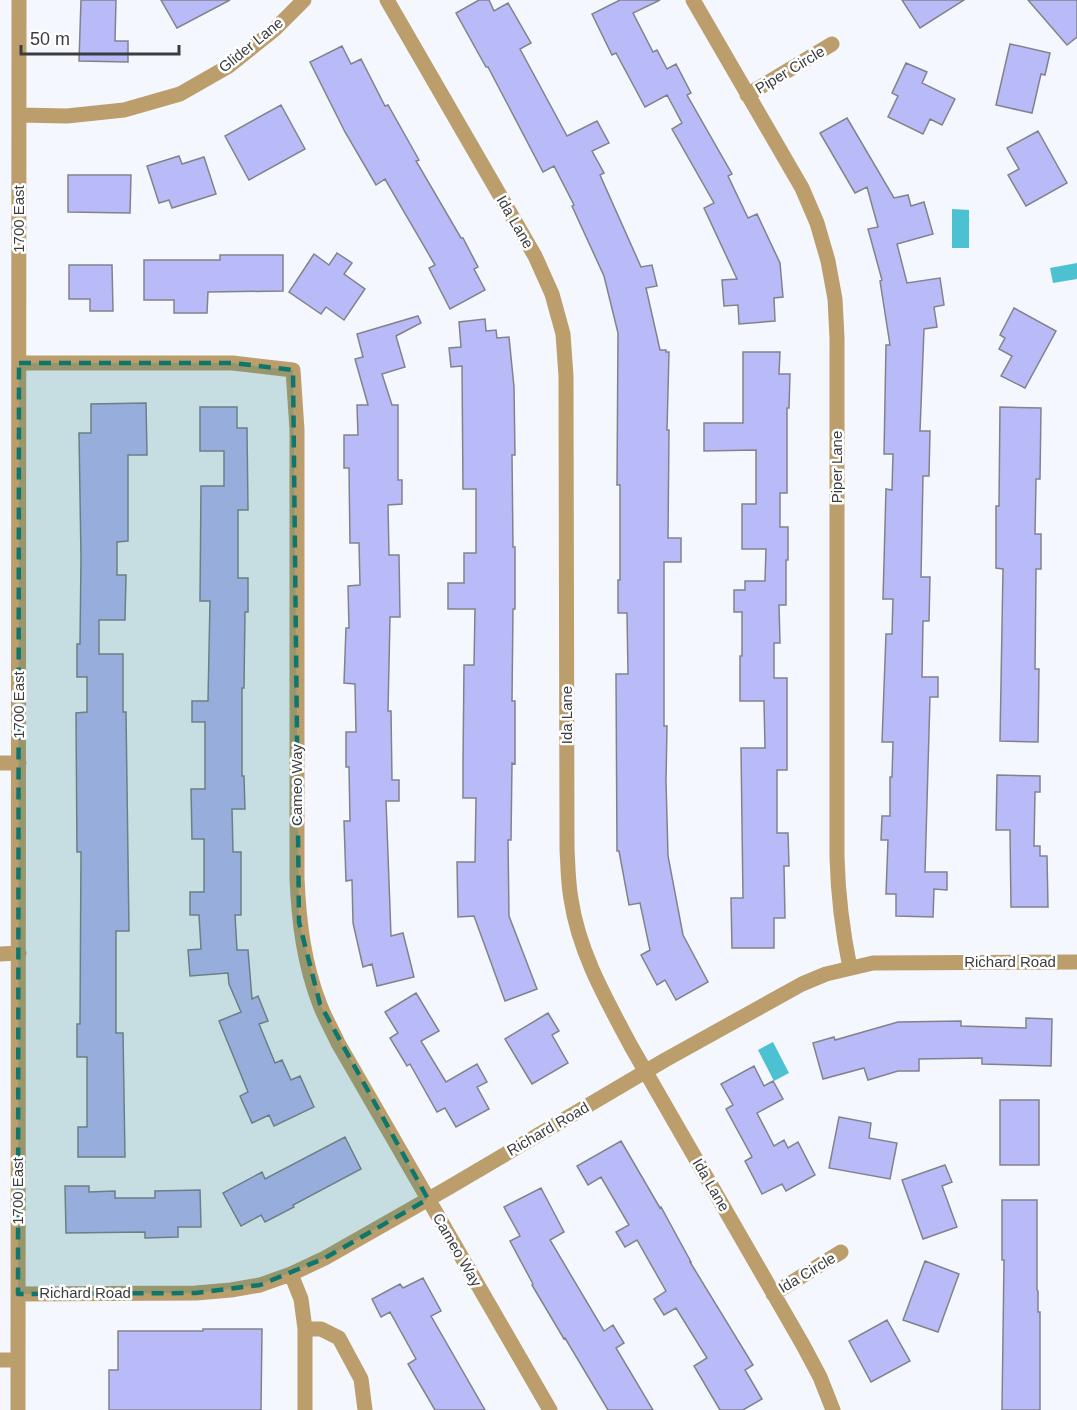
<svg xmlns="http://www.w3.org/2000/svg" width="1077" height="1410" font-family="Helvetica,sans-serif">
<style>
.water{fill:#4bc1d2}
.building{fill:#b9bbf8;stroke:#82828b;stroke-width:1.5}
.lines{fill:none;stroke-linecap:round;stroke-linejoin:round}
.minor{stroke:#bb9e6c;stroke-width:15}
.marked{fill:#0f766e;fill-opacity:0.2;stroke:#0f766e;stroke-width:4.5;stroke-dasharray:12 8;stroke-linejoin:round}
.labels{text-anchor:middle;stroke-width:5;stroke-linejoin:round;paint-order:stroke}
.street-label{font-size:15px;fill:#3b3c40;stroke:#fff}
</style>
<rect width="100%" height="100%" fill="#f4f7fe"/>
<!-- water -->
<path class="water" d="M952 209 969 210V248H952Z
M1077 263V279L1053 283 1050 268Z
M773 1042 789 1073 774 1081 758 1050Z"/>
<!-- building -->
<path class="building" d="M81 0H116L115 41H128V62L79 61Z
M161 0H230L177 28Z
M479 0H489L494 11 508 3 531 43 520 49 567 136 597 121 609 143 592 151 604 173 600 175 641 267 652 265 657 286 646 288 660 350H666V352H669L667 430H669L668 538H681V562H664V726H667L666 781 668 856 683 935 708 982 676 1000 665 980 657 985 641 955 650 950 640 903 629 905 619 851H617L616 674H628L627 613H618V580H620V485H617L618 333 604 276 572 206 574 205 554 166 543 172 488 67H486L456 13Z
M620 0H660L633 13 653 52 657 50 667 69 676 64 691 93 687 95 732 174 728 176 748 218 757 214 780 263 783 297 774 298 775 321 739 324 738 305 724 306 722 280 737 279 704 208 714 203 672 129 682 123 667 95 645 107 616 53 612 55 592 14Z
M902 0H964L920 28Z
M1028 0H1077V37L1067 45Z
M1010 44 1050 53 1045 75 1041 74 1032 113 996 105Z
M342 46 351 64 361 59 385 106 388 105 419 160 416 161 461 238H463L478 267 474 269 485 290 450 309 429 268 435 265 385 179 376 185 345 132 310 62Z
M906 63 927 72 922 83 955 99 942 125 930 119 923 134 888 117 898 96 892 93Z
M281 105 305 149 249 180 225 136Z
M847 118 894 198 908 195 911 206 924 202 933 234 897 244 907 283 940 278 944 305 934 307 937 327 924 329 920 431H930L929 476H923L921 577H930L929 621H923L922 677H938V697H930L925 872H947V890L934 889 933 917 896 916V894H886L888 840H881L882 816H890V777H892L893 742H882L886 634H892L893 599H883L886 489 892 490 893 454H884L886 345H890L880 281 882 280 868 229 878 227 867 187 855 193 820 133Z
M1038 131 1067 183 1026 206 1008 175 1019 169 1007 148Z
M179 156 182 164 204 157 216 194 172 208 169 200 159 203 147 166Z
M68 175H131L130 213 68 212Z
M337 253 352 263 344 274 365 289 344 320 326 307 321 314 289 292 314 254 329 265Z
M220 255H283V291L208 292 207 313H174V300H144V260H220Z
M69 265H112L113 311H90V299H69Z
M1014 308 1056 331 1025 388 1001 376 1012 356 999 349 1005 338 1000 335Z
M418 316 421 323 396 336 405 367 382 374 392 405H398V480H402V504L388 505 389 555H399L400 617H390L388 711H391L392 780H399V801H386L391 936 403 933 414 977 377 986 372 964 363 967 353 923 352 880 346 881 344 821H350L349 767H346V732H356L355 684 344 683 346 628H349L348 586 360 585 359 543H350L349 468H344V435H358L357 405H368L355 359 363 357 357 334Z
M485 319 486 331 496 330 497 338 509 337 514 387 515 455H512L513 547H515V609H513L512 701H515V764L512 763 511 840H508L509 916 537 989 505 1001 474 916 458 917 457 862H475L476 798H463V763L464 665H474L475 609H448V583H464V553H476V489H463L462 366 451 367 449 348 461 347 459 322Z
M743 352H780L779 374H790L789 408H787V493H780V527H788V560H786V605H779L780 643H774V678H787V770H777V833H788L789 866H784L785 918H774V948H732L731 898H743L741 748H765L764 701H740V656H742V612H734V590H745V581H765L766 549H742V504H756V450L704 451V423H743Z
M146 403 147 455H128V541L117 542V575H126L125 620H99V654H123V712H126L129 931H116V1033H123L125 1157H78V1127H87V1057H77V1024H80L81 852H77L76 713 87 712V677H77V644H80L81 557 79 433H91V404Z
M200 407H237V428H247L248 510H238V578H248V612H245L244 688H242V776H244L245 809H232L233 852H241V915H235L237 950H248L252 999 258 996 268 1021 259 1024 275 1063 282 1060 291 1080 300 1076 314 1107 274 1126 269 1115 252 1123 240 1096 248 1092 219 1021 241 1012 229 984 228 973 190 976 188 950 201 949 199 915H190V892H204V839H192L191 789H205V722H192V701H208L210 601H200L201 486H224V451H200Z
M1000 407 1041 408 1040 479H1036L1035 534H1041V569H1036L1035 669H1039L1038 742 1000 741 1003 569 996 568V506H999Z
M997 775 1040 776V792H1035L1034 846H1040V856H1047L1048 907H1011L1010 830H996Z
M416 993 439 1031 421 1041 446 1082 477 1064 487 1082 477 1087 489 1109 456 1127 445 1108 437 1112 410 1064 407 1066 390 1038 398 1033 385 1012Z
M548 1013 559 1031 552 1035 568 1063 532 1084 505 1039Z
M1026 1018 1052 1019 1051 1066 982 1064V1058L919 1059V1071H898L868 1080 864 1068 823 1079 813 1043 834 1037 835 1040 898 1022 961 1021V1026L1026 1028Z
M754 1066 764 1086 773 1081 783 1099 757 1113 774 1146 784 1140 788 1148 798 1142 815 1175 786 1191 782 1184 762 1194 745 1161 752 1157 726 1109 733 1105 721 1084Z
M1000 1100H1039V1165H1000Z
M839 1117 871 1123 869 1138 897 1143 890 1179 829 1168Z
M345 1137 361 1169 293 1205 294 1207 265 1222 261 1215 241 1226 223 1193 262 1172 265 1179Z
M621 1141 660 1208 661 1207 691 1262H690L753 1365 745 1370 762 1399 743 1410H720L694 1366 707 1358 676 1308 664 1315 654 1299 666 1291 637 1240 625 1247 616 1232 629 1225 601 1177 588 1185 577 1166Z
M945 1165 952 1182 942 1186 957 1227 923 1239 902 1180Z
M65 1186H89V1192L115 1191V1198H155V1191L200 1190 201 1227H178V1237L145 1238V1232L66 1233Z
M541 1188 564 1232 550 1240 604 1331 613 1325 624 1343 616 1348 653 1410H608L565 1338 564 1339 532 1285 533 1284 510 1241 520 1236 504 1207Z
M1002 1200H1037V1290L1038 1291V1312H1040V1410H1002L1004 1260H1002Z
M925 1261 959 1274 938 1332 903 1320Z
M423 1278 441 1311 431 1316 485 1410H435L408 1364 416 1359 390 1312 381 1317 372 1299 400 1284 403 1288Z
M887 1320 910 1361 871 1382 849 1341Z
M203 1329H262L261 1410H109V1370H118V1331H203Z"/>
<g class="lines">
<!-- minor -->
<path class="minor" d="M387 0 535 256 552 294 563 334 566 376 567 849C568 865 568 883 571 899 579 953 607 1001 632 1048L803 1345 820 1377 833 1410
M693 0 802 188 817 223 828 261 835 299 837 338V857C838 897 842 929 850 968
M747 95 832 44
M19 115 67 116 124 110 180 94 229 66 274 30 304 0
M19 363H233L293 370 297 430V879C299 923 304 964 320 1005 325 1018 332 1030 338 1043L550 1410
M0 763H19
M0 954 19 953
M291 1274 301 1299 305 1329
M18 1294 196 1293 231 1290 260 1285 291 1274 325 1258 448 1188 665 1060 802 984 826 974 873 963 1077 962
M773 1294 841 1252
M0 1360H18
M18 1410 19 0
M305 1410V1329H321L339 1338 361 1379 365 1410"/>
</g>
<!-- marked area -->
<path class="marked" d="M19 363H233L293 370 299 922 320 1004 428 1199 325 1258 260 1285 196 1293 18 1294Z"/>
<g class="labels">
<!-- street labels -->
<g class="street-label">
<text transform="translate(251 45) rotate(-39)" y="5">Glider Lane</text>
<text transform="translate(790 70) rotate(-31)" y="5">Piper Circle</text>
<text transform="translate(19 219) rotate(-90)" y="5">1700 East</text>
<text transform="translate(515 222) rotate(60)" y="5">Ida Lane</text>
<text transform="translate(837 467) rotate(-90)" y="5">Piper Lane</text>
<text transform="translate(19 705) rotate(-90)" y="5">1700 East</text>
<text transform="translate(567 715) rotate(-90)" y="5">Ida Lane</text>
<text transform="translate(297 785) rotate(-90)" y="5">Cameo Way</text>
<text x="1010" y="967">Richard Road</text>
<text transform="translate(548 1129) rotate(-30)" y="5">Richard Road</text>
<text transform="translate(711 1185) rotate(60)" y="5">Ida Lane</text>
<text transform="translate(18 1191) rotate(-90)" y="5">1700 East</text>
<text transform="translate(457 1250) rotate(60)" y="5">Cameo Way</text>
<text transform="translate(807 1273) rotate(-31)" y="5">Ida Circle</text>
<text x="85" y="1298">Richard Road</text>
</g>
</g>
<!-- scale -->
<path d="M21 45v9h158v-9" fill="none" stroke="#3b3c40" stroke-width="3"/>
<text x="30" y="45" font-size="18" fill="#3b3c40" stroke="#ffffff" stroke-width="4.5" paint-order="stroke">50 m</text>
</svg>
